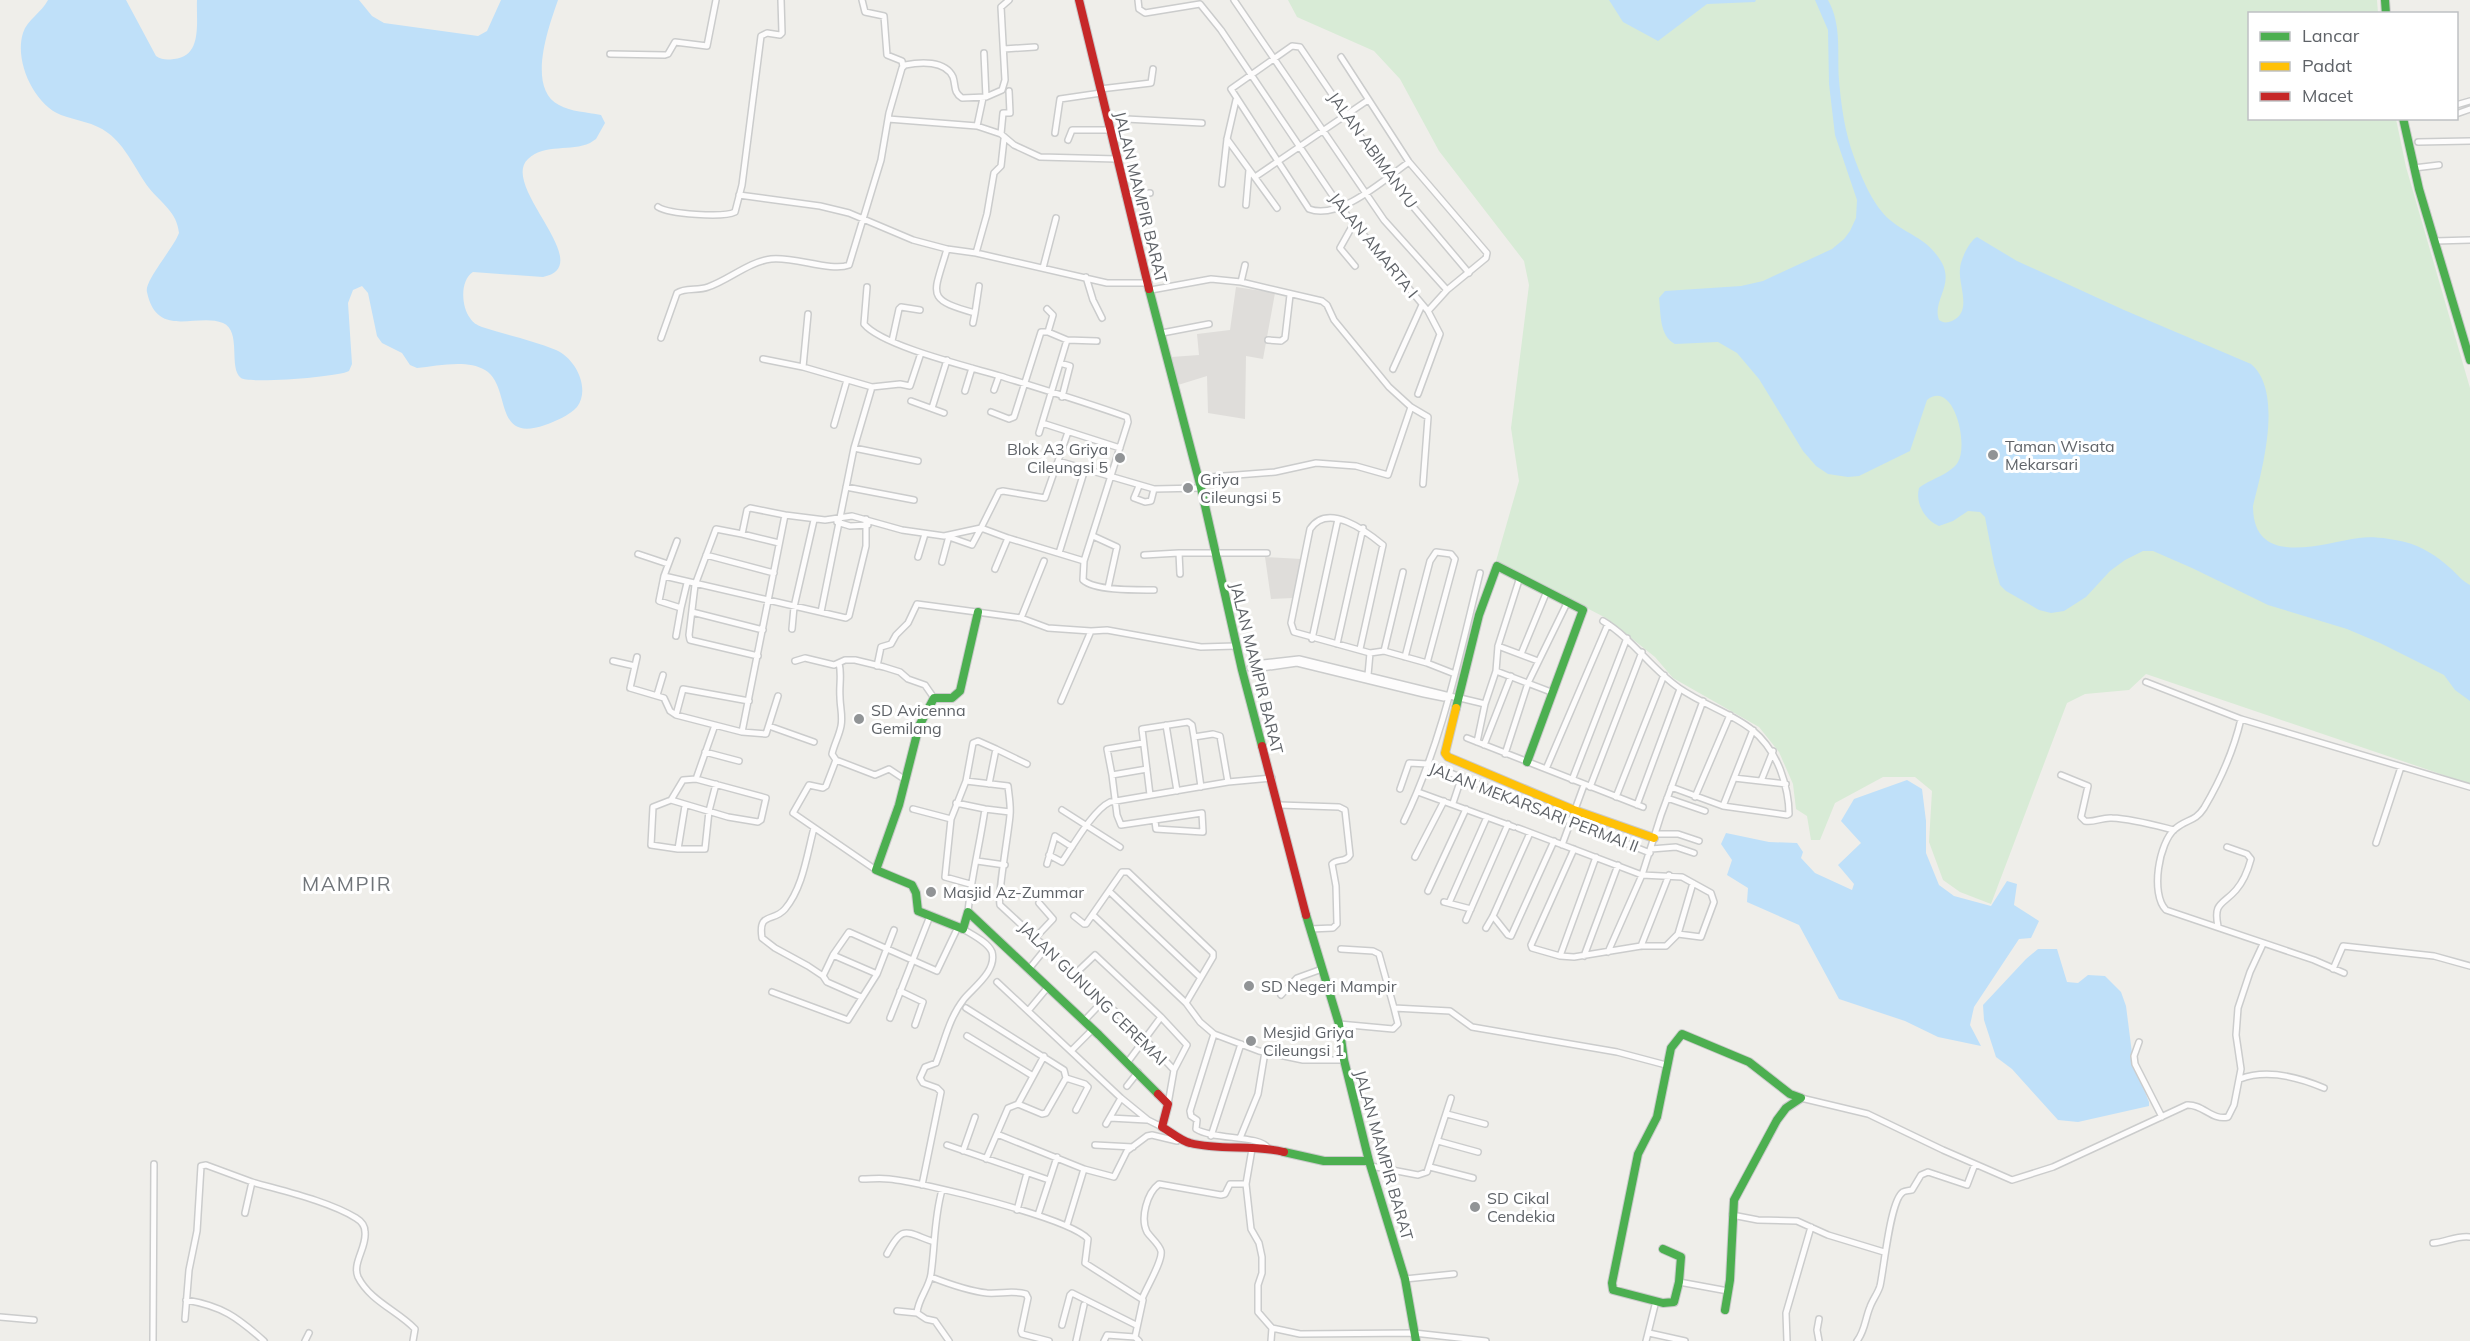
<svg xmlns="http://www.w3.org/2000/svg" width="2470" height="1341" font-family="Mulish,sans-serif">
<style>
.industrial{fill:#dfddda}
.green{fill:#d8ebd6}
.water{fill:#bfe0f9}
.lines{fill:none;stroke-linecap:round;stroke-linejoin:round}
.street-casing{stroke:#cbcccc;stroke-width:8}
.fast-casing{stroke:#cacacb;stroke-width:10}
.slow-casing{stroke:#cacacb;stroke-width:10}
.jam-casing{stroke:#cacacb;stroke-width:10}
.street{stroke:#fdfcfc;stroke-width:5}
.fast{stroke:#4caf50;stroke-width:8}
.slow{stroke:#ffc107;stroke-width:8}
.jam{stroke:#c62828;stroke-width:8}
.poi-dot{fill:#919496;stroke:#fff;stroke-width:2}
.labels{text-anchor:middle;stroke-width:6;stroke-linejoin:round;paint-order:stroke}
.street-label{font-size:16px;fill:#5f6368;stroke:#fff}
.poi-label{font-size:16px;fill:#5f6368;stroke:#fff;text-anchor:start}
.quarter-label{font-size:20px;letter-spacing:1.5px;fill:#70757a;stroke:#fff}
</style>
<rect width="100%" height="100%" fill="#efeeea"/>
<!-- industrial -->
<path class="industrial" d="M1236 287 1275 293 1263 359 1246 356 1245 419 1208 413 1207 376 1178 385 1171 357 1199 355 1197 334 1230 330Z
M1265 557 1302 559 1293 598 1271 599Z"/>
<!-- green -->
<path class="green" d="M1288 0H2377L2378 13 2250 14V118L2396 119 2406 167 2470 388V784L2146 674 2129 690 2085 694 2067 703 1991 904 1960 892 1943 880 1929 842 1932 791 1915 777H1883L1835 803 1820 840H1811L1807 816 1796 809 1793 784 1779 752 1759 727 1673 678 1655 657 1606 618 1496 561 1519 481 1511 428 1529 285 1524 261 1439 151 1400 79 1374 51 1297 17Z"/>
<!-- water -->
<path class="water" d="M48 0H126L156 56C162 60 167 60 174 59 203 57 196 21 197 0H359L372 16 384 23 478 36 487 31 501 0H558C549 26 526 88 559 105 571 112 587 112 601 115L605 123 596 139 590 143C571 152 545 143 528 159 499 186 599 266 543 277L473 272C460 280 461 306 470 318 473 323 477 325 482 327 506 335 532 340 556 350 575 358 591 388 577 407 570 415 554 422 545 425 492 444 512 386 485 370 467 359 437 366 417 368L410 365 402 353 382 343 377 336 368 293 362 286 353 290 348 303 352 364 349 371C339 377 249 384 241 378 228 368 242 331 223 323 197 312 157 340 147 292 144 281 173 249 179 233 177 212 162 204 149 188 136 171 126 146 108 133 94 122 77 121 61 115 34 104 14 61 23 33 27 20 42 12 48 0Z
M1609 0H1756L1755 2 1707 4 1658 41 1623 22Z
M1815 0H1828C1842 25 1837 53 1839 80 1841 105 1845 133 1854 157 1861 176 1873 206 1890 220 1909 236 1928 238 1942 263 1954 286 1932 301 1939 320 1943 323 1947 323 1952 321 1973 312 1958 285 1960 269 1960 260 1970 240 1977 237L2017 261 2124 310 2251 364C2284 392 2262 470 2253 506 2253 569 2322 543 2359 538 2374 536 2391 539 2405 542 2421 546 2437 556 2449 567 2456 573 2462 581 2470 585V701L2455 690 2444 675 2380 643 2347 629 2268 605 2192 568 2153 551H2143L2125 560 2110 571 2086 597 2064 611 2051 613 2039 610 2006 591 2000 585 1994 564 1985 517 1980 512 1968 511 1953 521 1939 526C1925 520 1915 503 1919 488 1930 479 1951 474 1958 462 1969 443 1953 379 1927 400L1910 451 1859 476 1848 477 1828 474 1816 466 1803 451 1759 379 1737 353 1718 342 1675 344C1659 336 1661 313 1659 298L1665 291 1741 286 1763 281 1832 249 1844 239 1850 231 1856 218 1857 200 1835 135 1829 84 1828 30Z
M1907 780 1922 789 1926 821V853L1939 885 1954 896 1991 906 2007 881 2017 884 2014 905 2039 921 2031 938 2019 939 1974 1007 1970 1025 1981 1046 1938 1037 1905 1021 1839 999 1799 925 1747 902 1748 888 1727 875 1732 860 1721 844 1726 833 1769 842 1797 843 1803 852 1801 858 1815 873 1852 890 1854 884 1838 865 1861 843 1841 821 1854 799Z
M2038 949H2057L2067 982 2078 983 2088 975 2105 976 2121 992 2126 1006 2133 1061 2149 1102V1106L2078 1122 2058 1120 2012 1069 1996 1057 1984 1020 1983 1005 2026 959Z"/>
<g class="lines">
<defs>
<path id="street" d="M862 0 865 12 884 16 887 55 902 61 903 67
M1138 0 1139 9 1145 13 1200 4 1221 30 1341 208 1428 311 1440 334 1418 394
M1234 0 1384 220 1447 290
M1004 49 1035 47
M984 53 986 97
M610 54 665 55 668 54 675 42 707 46 716 0
M1341 57 1409 162 1487 253 1486 258 1447 290 1428 311
M1100 89 1151 83 1153 69
M2456 105 2470 101
M2456 114 2470 109
M1107 118 1202 123
M888 119 977 126 1001 134 1014 145 1040 157 1117 159
M977 126 983 98
M1055 133 1060 99 1101 93
M1001 134 1003 113H1010L1009 91
M1227 139 1277 208
M1068 140 1072 130H1110
M2418 142 2470 141
M1409 162C1385 179 1339 221 1309 209L1231 89 1292 46 1300 47 1388 177 1469 273
M2414 168 2439 165
M1255 177 1368 100
M1222 184 1227 139 1236 100
M739 195 820 206 849 213 913 240 947 249 976 253 1107 283H1149
M1125 195 1150 193
M1246 205 1249 170
M658 207C669 214 723 218 735 212L742 185 761 36 767 33 780 35 782 33 781 0
M1354 223 1340 248 1355 266
M2435 241 2470 240
M947 249C934 295 924 299 975 313L979 286
M976 253 987 214 994 173 1001 166 1004 139
M1043 268 1056 218
M1086 277 1093 300 1102 318
M1241 282 1245 265
M867 287 864 324C882 346 970 367 1000 376 1042 389 1085 402 1127 417L1128 422 1084 561
M1151 290 1211 279 1241 282 1322 301 1327 305 1334 320 1389 387 1411 407 1428 417 1423 484
M1047 309 1053 315 1048 332
M973 323 975 313
M1162 333 1209 324
M661 338 677 293C685 287 698 291 708 287 729 280 748 262 771 259 793 256 831 272 849 265L881 160 889 113 902 68 905 65C920 62 945 60 953 77 956 86 953 92 962 98L986 97 1002 90 1005 80 1001 7 1009 0
M1268 340 1281 341 1285 338 1290 295
M892 341 899 309 901 307 920 310
M763 359 803 367 872 387 854 448 821 612
M1060 363 1070 366 1062 397
M803 367 808 314
M1393 369 1422 305
M872 387 900 384 910 386 921 353
M994 390 999 376
M965 391 972 368
M911 401 944 413
M932 408 947 360
M991 412 1009 419 1014 417 1041 332H1048L1067 340 1097 341
M1042 423 1120 448
M834 425 847 380
M1039 433 1067 340
M854 448 918 461
M1058 461 1068 432
M1198 478 1275 472 1316 463 1356 466 1388 475 1411 407
M1139 486 1134 498 1145 502 1151 501 1154 489
M846 487 914 500
M837 522 850 526 868 525
M742 534 779 543
M1093 536 1117 547 1108 588
M949 537 972 545 981 528 1008 538 1084 561 1083 580C1095 591 1137 590 1154 590
M677 541 664 576 846 618 849 616 866 546V519
M1059 553 1085 469
M638 554 668 564
M706 555 774 573
M1144 555 1179 553
M918 557 925 534
M942 562 949 536
M995 569 1008 538
M1180 574 1179 553H1267
M664 576 659 601 681 608 676 636
M681 608 687 583
M692 612 763 630
M1021 618 1044 561
M1603 621C1633 639 1651 669 1679 688 1720 716 1759 717 1780 769 1786 785 1789 797 1789 814L1787 815 1723 806 1671 787
M792 629 794 607 814 520
M1312 639 1338 519
M1337 644 1363 528
M1498 646 1538 661
M1360 649 1383 545C1366 531 1328 502 1310 529L1291 623 1294 632 1370 653 1384 651 1427 663 1455 674
M1384 651 1403 572
M1521 654 1547 591
M758 656 690 640 689 635 695 585 716 529 742 534 747 510 750 508 785 515
M637 657 630 688 664 698 670 711 676 715 742 732
M1405 657 1430 561 1436 552 1451 554 1455 559 1427 663
M613 661 635 666
M795 661 805 658 834 665 845 660H855L884 667 900 672 908 679 925 685 934 698
M877 666 881 647 891 644 896 635 908 623 917 604 1021 618 1048 628 1091 631
M1250 668 1255 669 1297 663 1424 694 1444 698 1450 696
M1251 668 1254 664 1299 659 1458 698
M1496 671 1551 692
M1368 675 1370 653
M2146 682 2241 719 2470 787
M657 695 663 675
M778 696 766 734 742 732 785 515 825 520 852 516 902 530 944 536 981 528 999 492 1003 491 1045 498 1058 461 1154 489 1201 488
M1460 698 1485 704
M1061 701 1091 631 1107 630 1201 647 1236 646
M676 715 683 689 749 701
M2241 719C2234 749 2220 781 2204 808 2195 822 2186 819 2175 829 2159 842 2150 894 2166 910L2314 960 2344 973
M715 725 696 779 683 780 671 800 653 807 651 845 678 849H705L709 811 716 784
M1166 725 1177 791
M769 726 814 742
M1467 738 1643 807
M1477 742 1485 704 1496 671 1498 646 1520 577
M1484 745 1511 676
M705 752 739 761
M1505 754 1528 683 1568 601
M836 760 832 754C834 745 839 736 841 726 843 716 840 707 840 697 839 685 842 675 839 663
M1147 769 1112 775 1117 815 1121 825 1202 813 1203 832 1156 829 1155 821
M1546 769 1608 624
M1112 775 1107 749 1143 743
M2061 775 2088 786 2081 817 2085 821C2094 823 2102 817 2112 818 2133 819 2154 825 2174 830
M1734 778 1786 784
M1572 780 1627 638
M966 781 1008 786C1009 796 1011 806 1010 815 1009 830 997 898 1000 905L1145 1039 1174 1070
M1761 781 1773 751
M989 784 996 749 1027 764
M1201 787 1194 737 1213 734 1220 736 1228 782
M1590 787 1642 652
M1400 789 1409 763 1428 764 1650 853
M1418 792 1514 827
M1150 795 1142 729 1188 722 1192 725 1194 737
M1616 797 1664 675
M1695 797 1730 715
M1667 798 1705 811
M671 800 728 817 758 822 761 820 766 798 696 779
M956 803 985 809 1010 812
M1453 803 1462 776
M1279 805 1339 807 1345 810 1350 855C1346 863 1337 858 1332 864L1336 886 1337 924 1333 928 1310 929
M1637 805 1680 689
M1723 806 1753 730
M913 809 951 819
M1062 810 1120 847
M1404 821C1442 743 1459 657 1480 573
M814 828C807 854 803 888 785 909 773 923 758 911 762 938L775 948 808 966 823 976 827 982 861 997
M1518 828 1642 875 1608 952
M1655 834H1678L1699 841
M2376 843 2401 767
M1562 845 1584 785
M678 849 685 806
M1574 849 1531 945 1532 948 1560 956 1574 957 1641 946H1666L1678 934
M1651 849 1676 847 1694 853
M1049 855 1062 862C1073 846 1093 810 1110 802L1228 782 1272 778
M1415 857 1444 801
M977 861 1005 865
M1047 864 1055 836 1072 847
M876 870 793 813 809 785 823 788 826 786 836 760 875 775 889 769 904 779
M1693 883 1678 934 1701 937 1714 902 1711 893 1682 877 1642 875 1661 815 1703 701
M970 884 945 877 951 819 966 781 973 743 978 741 996 749
M1428 891 1466 809
M1110 892 1200 977
M1444 902 1471 909
M1449 903 1487 817
M968 912C971 878 980 844 985 809
M1093 915 1186 1003 1200 1022 1214 1034 1259 1051 1303 1060H1344
M1074 916 1084 924H1086L1122 872H1128L1213 953V957L1186 1003
M1493 916 1508 935 1511 936 1554 841
M1466 920 1508 824
M2218 926C2213 902 2223 905 2236 890 2243 882 2248 870 2251 859L2247 854 2227 847
M1486 928 1493 916 1530 833
M1036 937 1053 919 1039 903
M1641 946 1669 875
M1341 949 1373 951 1379 954 1394 1008
M833 955 877 974
M1560 956 1596 857
M1584 956 1618 865
M1029 969 1046 948
M2333 969 2343 946 2434 956 2470 966
M1075 974 1095 955 1161 1017 1187 1045 1174 1070 1168 1104
M823 976 833 955 849 932 937 971 958 927
M997 982 1121 1098 1148 1120 1162 1127
M900 991 923 1002 915 1025
M772 992 848 1020 877 974 894 930
M1281 995 1297 978 1322 969
M966 1008 1064 1070 1066 1078 1085 1084 1088 1087 1076 1110
M1028 1011 1048 987
M890 1018 930 916
M1084 1021 1103 1001
M1339 1024 1393 1029 1398 1024 1394 1008 1450 1011 1472 1027 1617 1052 1666 1065
M1214 1034 1190 1111 1191 1116 1197 1120 1196 1129C1213 1140 1260 1135 1268 1148
M967 1036 1033 1076
M2139 1042 2134 1056 2135 1064 2162 1117
M1071 1051 1093 1029
M1127 1063 1161 1017
M2240 1079C2266 1069 2298 1077 2324 1088
M1127 1086 1138 1072
M1801 1098 1868 1114 1943 1150 2012 1180 2053 1167 2187 1105C2203 1104 2212 1121 2228 1117L2234 1105 2241 1069 2236 1035 2238 1008 2250 972 2263 944
M1018 1104 1042 1114 1046 1113 1066 1078
M1447 1114 1485 1124
M1110 1118 1147 1120
M1106 1124 1121 1098
M997 1134 1084 1169
M1211 1136 1241 1044
M1240 1138 1258 1094 1265 1052
M1438 1141 1478 1152
M947 1145 1049 1180
M1095 1145 1133 1147
M1252 1149 1246 1184 1251 1229 1259 1243 1262 1257V1273L1258 1285V1312L1272 1328 1300 1334 1414 1333 1486 1341
M963 1151 975 1117
M986 1159 1008 1108 1018 1104 1044 1056
M1371 1166 1418 1175 1427 1172 1451 1098
M1430 1167 1473 1178
M862 1179C871 1179 880 1178 889 1179 922 1182 1070 1218 1088 1239L1085 1263 1143 1300 1135 1337 1139 1341
M252 1182C283 1191 328 1201 356 1218 361 1221 365 1226 365 1232 367 1247 352 1263 358 1277 370 1301 398 1311 415 1329L413 1341
M922 1185 941 1092 937 1088 923 1083 920 1078 925 1067 936 1063C945 1040 949 1018 964 999 974 987 997 971 992 952 988 942 971 934 963 929
M942 1190C934 1218 935 1246 931 1274 929 1288 918 1299 917 1313L926 1319 935 1321 949 1341
M1017 1210 1027 1173
M1038 1215 1057 1157
M1732 1215 1758 1220 1797 1221 1828 1235 1884 1252
M1067 1225 1084 1169 1114 1177 1127 1151 1147 1136 1152 1135 1177 1141
M2433 1243C2446 1242 2458 1235 2470 1237
M887 1254C903 1224 905 1232 934 1242
M931 1277C949 1284 968 1291 987 1293 1001 1294 1013 1290 1026 1294L1028 1298 1021 1331 1022 1334 1049 1341
M1405 1279 1454 1274
M1679 1282 1728 1291
M1142 1299C1146 1288 1163 1261 1161 1251 1159 1244 1151 1238 1147 1232 1140 1218 1147 1193 1159 1184L1221 1195 1225 1194 1230 1184H1246
M186 1300C222 1306 237 1317 264 1341
M897 1311 917 1313
M0 1317 34 1320
M185 1319 189 1270 197 1231 201 1166 206 1165 252 1182 245 1213
M1062 1325 1070 1295 1072 1293 1136 1325
M1649 1333 1685 1341
M153 1341 154 1164
M305 1341 309 1333
M1076 1341 1084 1305
M1104 1341 1107 1335 1135 1337
M1271 1341 1272 1328
M1646 1341 1656 1301
M1787 1341 1786 1313 1811 1227
M1819 1341 1817 1330 1819 1319
M1857 1341C1865 1331 1865 1319 1870 1307 1873 1299 1878 1293 1880 1286 1884 1269 1890 1200 1903 1192 1905 1191 1911 1190 1912 1190L1921 1175 1928 1172 1967 1185 1975 1164"/>
<path id="fast" d="M2385 0 2386 14
M2403 118 2419 189 2470 360
M1149 289 1201 488 1242 670 1262 746
M978 612 960 691 952 698H934L919 726 899 805 876 870 912 885 916 893 918 911 963 929 968 912 1099 1035 1158 1094
M1456 708 1479 615 1497 566 1583 610 1527 762
M1306 915 1339 1024 1344 1060 1369 1161 1405 1279 1416 1341
M1284 1152 1324 1161H1369
M1663 1249 1681 1257 1679 1282 1674 1302 1663 1303 1613 1290 1612 1283 1638 1154 1657 1117 1671 1048 1682 1034 1749 1062 1790 1094 1801 1098 1786 1108 1777 1120 1734 1200 1730 1280 1725 1310"/>
<path id="slow" d="M1456 708 1445 753 1448 757 1574 810 1654 838"/>
<path id="jam" d="M1079 0 1149 289
M1262 746 1306 915
M1158 1094 1168 1104 1162 1127C1171 1132 1181 1141 1190 1143 1221 1151 1254 1144 1284 1152"/>
</defs>
<!-- street casing -->
<use href="#street" class="street-casing"/>
<!-- fast casing -->
<use href="#fast" class="fast-casing"/>
<!-- slow casing -->
<use href="#slow" class="slow-casing"/>
<!-- jam casing -->
<use href="#jam" class="jam-casing"/>
<!-- street -->
<use href="#street" class="street"/>
<!-- fast -->
<use href="#fast" class="fast"/>
<!-- slow -->
<use href="#slow" class="slow"/>
<!-- jam -->
<use href="#jam" class="jam"/>
</g>
<!-- markers -->
<g class="poi-dot">
<circle cx="1993" cy="455" r="6"/>
<circle cx="1120" cy="458" r="6"/>
<circle cx="1188" cy="488" r="6"/>
<circle cx="859" cy="719" r="6"/>
<circle cx="931" cy="892" r="6"/>
<circle cx="1249" cy="986" r="6"/>
<circle cx="1251" cy="1041" r="6"/>
<circle cx="1475" cy="1207" r="6"/>
</g>
<g class="labels">
<!-- street labels -->
<g class="street-label">
<text transform="translate(1373 150) rotate(54)" y="6">JALAN ABIMANYU</text>
<text transform="translate(1141 197) rotate(76)" y="6">JALAN MAMPIR BARAT</text>
<text transform="translate(1374 245) rotate(51)" y="6">JALAN AMARTA I</text>
<text transform="translate(1257 668) rotate(76)" y="6">JALAN MAMPIR BARAT</text>
<text transform="translate(1534 807) rotate(21)" y="6">JALAN MEKARSARI PERMAI II</text>
<text transform="translate(1093 993) rotate(44)" y="6">JALAN GUNUNG CEREMAI</text>
<text transform="translate(1384 1155) rotate(74)" y="6">JALAN MAMPIR BARAT</text>
</g>
<!-- poi labels -->
<g class="poi-label">
<text x="2005" y="452">Taman Wisata<tspan x="2005" dy="18">Mekarsari</tspan></text>
<text x="1108" y="455" text-anchor="end">Blok A3 Griya<tspan x="1108" dy="18">Cileungsi 5</tspan></text>
<text x="1200" y="485">Griya<tspan x="1200" dy="18">Cileungsi 5</tspan></text>
<text x="871" y="716">SD Avicenna<tspan x="871" dy="18">Gemilang</tspan></text>
<text x="943" y="898">Masjid Az-Zummar</text>
<text x="1261" y="992">SD Negeri Mampir</text>
<text x="1263" y="1038">Mesjid Griya<tspan x="1263" dy="18">Cileungsi 1</tspan></text>
<text x="1487" y="1204">SD Cikal<tspan x="1487" dy="18">Cendekia</tspan></text>
</g>
<!-- quarter labels -->
<g class="quarter-label">
<text x="347" y="891">MAMPIR</text>
</g>
</g>
<!-- legend -->
<rect x="2248" y="12" width="210" height="108" fill="#ffffff" stroke="#bfc1c3" stroke-width="1.5"/>
<rect x="2260" y="32" width="30" height="9" fill="#4caf50" stroke="#bfc1c3" stroke-width="1.5"/>
<text x="2302" y="42" font-size="18" fill="#5f6368">Lancar</text>
<rect x="2260" y="62" width="30" height="9" fill="#ffc107" stroke="#bfc1c3" stroke-width="1.5"/>
<text x="2302" y="72" font-size="18" fill="#5f6368">Padat</text>
<rect x="2260" y="92" width="30" height="9" fill="#c62828" stroke="#bfc1c3" stroke-width="1.5"/>
<text x="2302" y="102" font-size="18" fill="#5f6368">Macet</text>
</svg>
